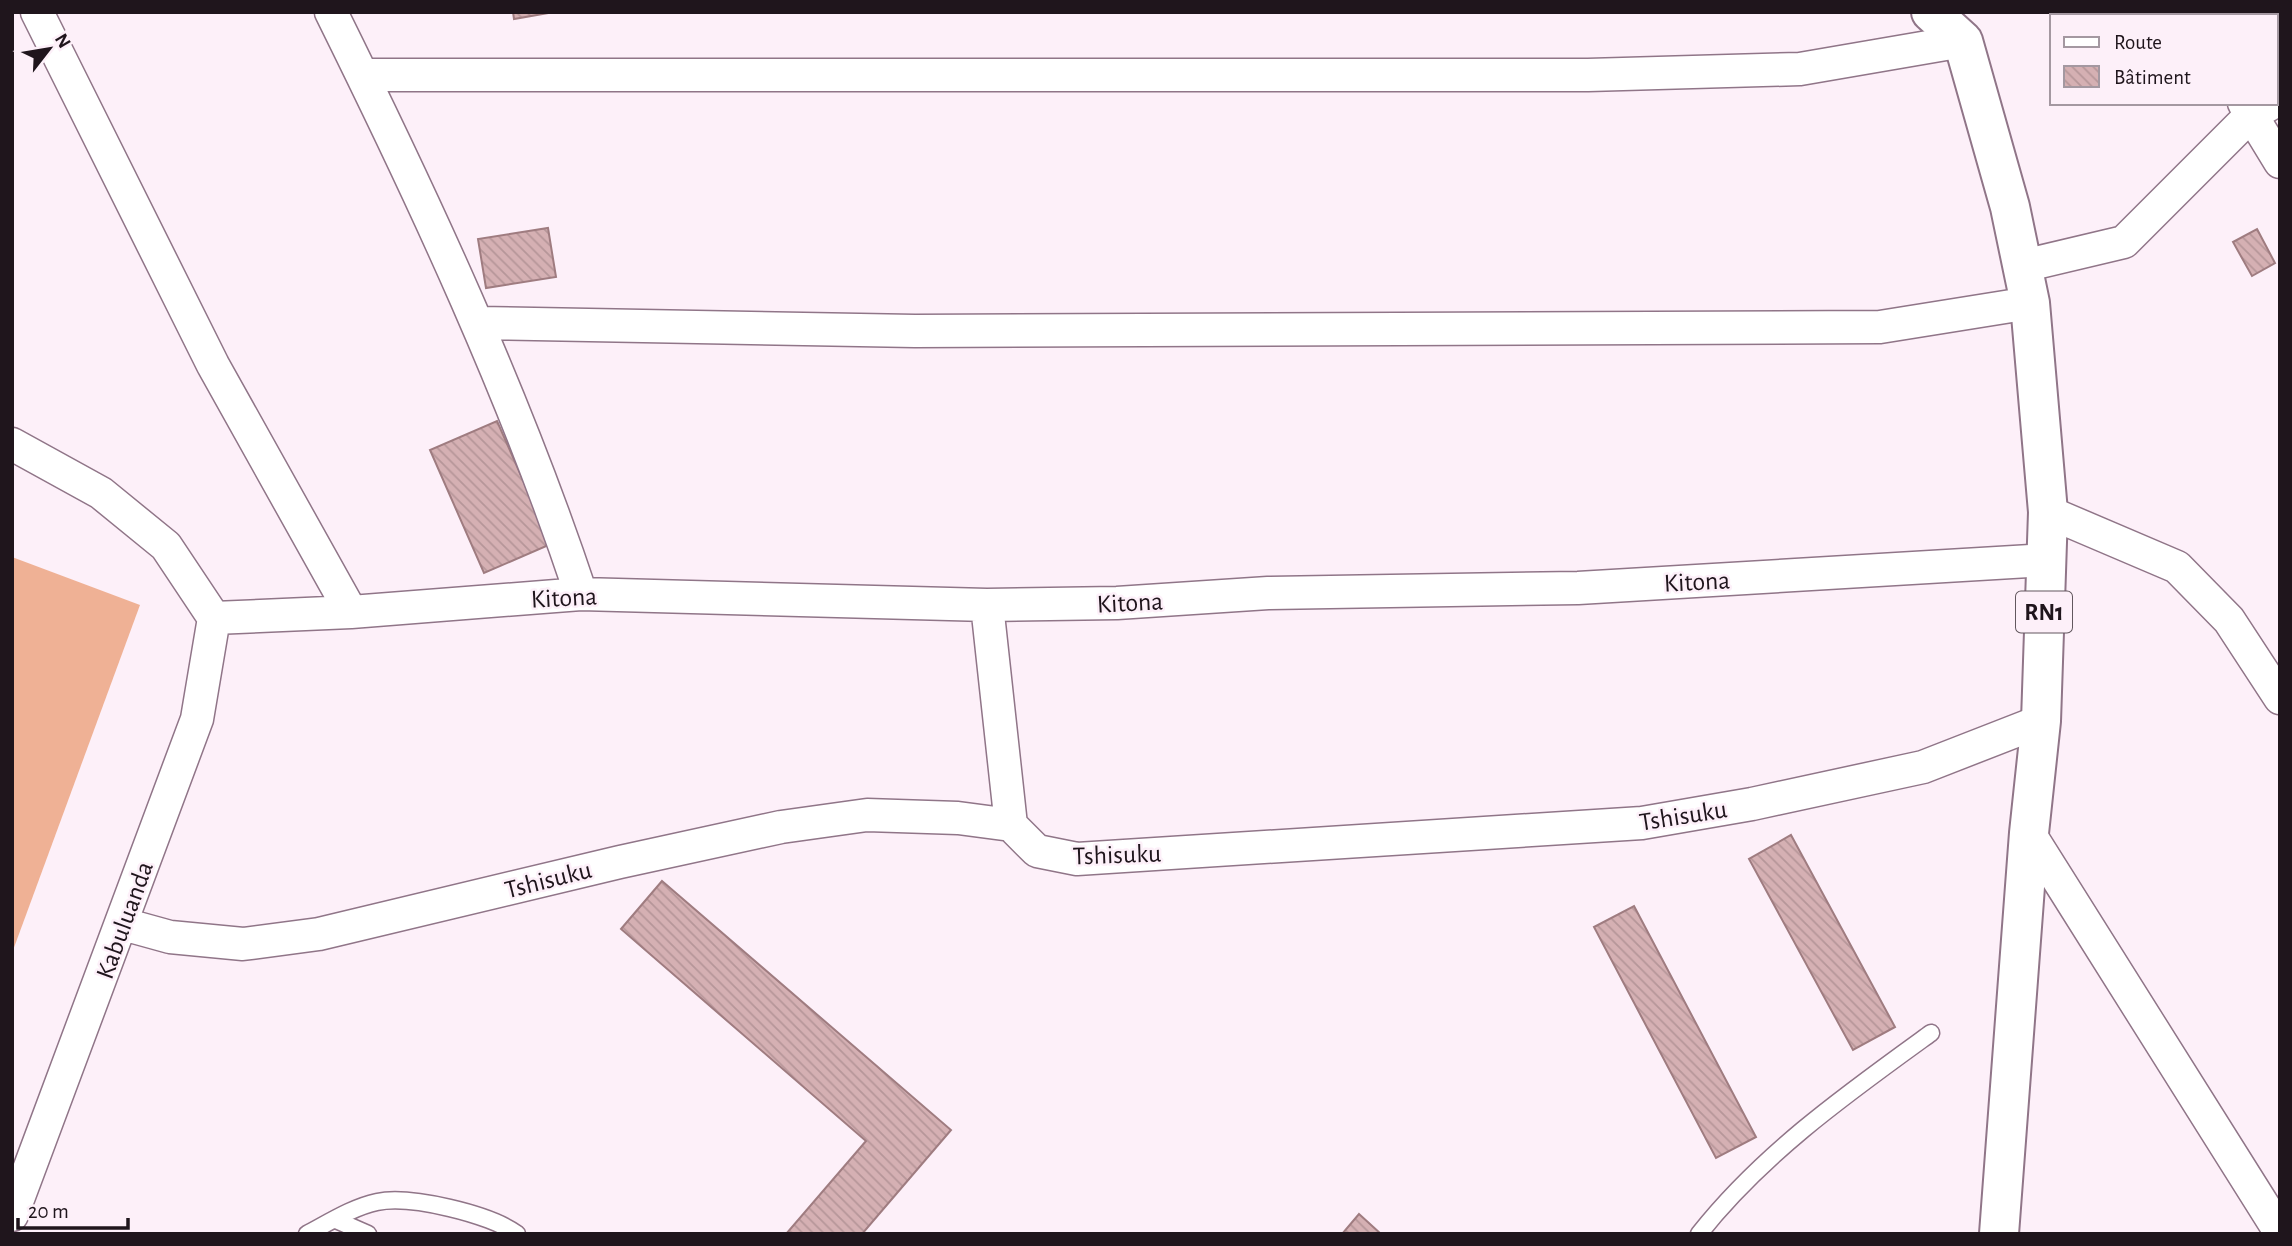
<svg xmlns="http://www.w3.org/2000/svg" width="2292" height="1246" font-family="'Alegreya Sans',sans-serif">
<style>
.pitch{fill:#efb195}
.building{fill:url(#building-back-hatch);stroke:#9f7c80;stroke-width:2}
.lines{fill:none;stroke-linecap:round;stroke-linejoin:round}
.service-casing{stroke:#907588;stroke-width:19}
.minor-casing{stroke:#907588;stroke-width:35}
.trunk-casing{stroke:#907588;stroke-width:42}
.service{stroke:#fff;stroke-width:16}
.minor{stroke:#fff;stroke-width:32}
.trunk{stroke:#fff;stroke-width:38}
.labels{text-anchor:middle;stroke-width:5;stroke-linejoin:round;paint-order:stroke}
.shield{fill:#fdf0f9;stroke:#62575e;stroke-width:2}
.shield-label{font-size:24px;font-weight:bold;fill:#1f151c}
.street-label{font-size:26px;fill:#1f151c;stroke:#fdf0f9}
</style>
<defs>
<pattern id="building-back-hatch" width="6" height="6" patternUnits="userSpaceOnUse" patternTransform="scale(1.75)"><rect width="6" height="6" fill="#d5b0b3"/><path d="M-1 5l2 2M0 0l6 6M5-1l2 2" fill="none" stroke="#b69699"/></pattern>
</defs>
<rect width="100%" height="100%" fill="#fdf0f9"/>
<!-- pitch -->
<path class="pitch" d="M12 557 140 605 12 953Z"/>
<!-- building -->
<path class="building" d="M513 12H554L514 19Z
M548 228 556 277 486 288 478 239Z
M2257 229 2275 263 2252 276 2233 242Z
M497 421 551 544 484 573 430 450Z
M1791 835 1895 1027 1853 1050 1749 859Z
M662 881 951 1130 862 1234H786L866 1141 621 929Z
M1634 906 1756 1137 1716 1158 1594 927Z
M1359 1214 1381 1234H1342Z"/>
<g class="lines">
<defs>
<path id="service" d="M336 1220 368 1234
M307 1234C328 1223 353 1207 377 1202 410 1195 490 1214 517 1234
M1699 1234C1763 1153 1848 1093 1931 1033"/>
<path id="minor" d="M37 12 213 365 351 612
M331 12C425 202 514 393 581 594
M2193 12 2195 16
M362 75H1588L1800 69 1963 41
M2244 103 2280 162
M2023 266 2124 242 2251 115 2272 103
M478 323 915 331 1880 327 2030 303
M12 444 101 493 166 546 214 618
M2048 512 2177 567 2229 620 2280 698
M987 605 1011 825
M214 618 351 612 581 594 987 605 1117 603 1268 593 1578 588 2046 560
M2029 833 2280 1232
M123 924 170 937 243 944 319 934 620 862 781 827 867 815 958 818 1011 825 1037 851 1077 859 1642 823 1752 804 1923 767 2041 721
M12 1215 197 719 214 618"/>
<path id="trunk" d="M1931 12 1963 41 2010 207 2030 303 2048 512 2041 721 2029 833 1999 1234"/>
</defs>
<!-- service casing -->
<use href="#service" class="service-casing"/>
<!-- minor casing -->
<use href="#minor" class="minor-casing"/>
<!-- trunk casing -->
<use href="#trunk" class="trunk-casing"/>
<!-- service -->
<use href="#service" class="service"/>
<!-- minor -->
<use href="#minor" class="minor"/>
<!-- trunk -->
<use href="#trunk" class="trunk"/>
</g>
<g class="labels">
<!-- shield labels -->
<rect class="shield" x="2016" y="591.5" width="56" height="41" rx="5"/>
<g class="shield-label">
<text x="2044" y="620">RN1</text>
</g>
<!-- street labels -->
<g class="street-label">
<text transform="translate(1697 581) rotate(-3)" y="9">Kitona</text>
<text transform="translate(564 597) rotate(-3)" y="9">Kitona</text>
<text transform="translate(1130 602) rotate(-3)" y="9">Kitona</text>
<text transform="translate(1683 815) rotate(-9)" y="9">Tshisuku</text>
<text transform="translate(1117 854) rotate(-2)" y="9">Tshisuku</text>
<text transform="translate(548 879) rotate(-14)" y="9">Tshisuku</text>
<text transform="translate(124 920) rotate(-70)" y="9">Kabuluanda</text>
</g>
</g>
<!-- border -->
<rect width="2292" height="1246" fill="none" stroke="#1f151c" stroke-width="28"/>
<!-- legend -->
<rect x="2050" y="14" width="228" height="91" fill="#fdf0f9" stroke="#a498a1" stroke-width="2"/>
<rect x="2064" y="37" width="35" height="10" fill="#ffffff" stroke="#a498a1" stroke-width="2"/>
<text x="2114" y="49" font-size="21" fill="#1f151c">Route</text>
<rect x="2064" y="66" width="35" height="21" fill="url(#building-back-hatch)" stroke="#a498a1" stroke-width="2"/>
<text x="2114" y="84" font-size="21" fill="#1f151c">Bâtiment</text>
<!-- north arrow -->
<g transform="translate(49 49) rotate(59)" stroke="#fdf0f9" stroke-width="5" paint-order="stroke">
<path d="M0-5L12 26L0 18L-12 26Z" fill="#1f151c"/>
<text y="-10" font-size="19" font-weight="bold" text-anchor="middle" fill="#1f151c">N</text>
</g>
<!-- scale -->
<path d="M18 1218v10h110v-10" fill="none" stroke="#1f151c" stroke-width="3.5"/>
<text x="28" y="1218" font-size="21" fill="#1f151c" stroke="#fdf0f9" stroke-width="5" paint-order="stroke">20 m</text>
</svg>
